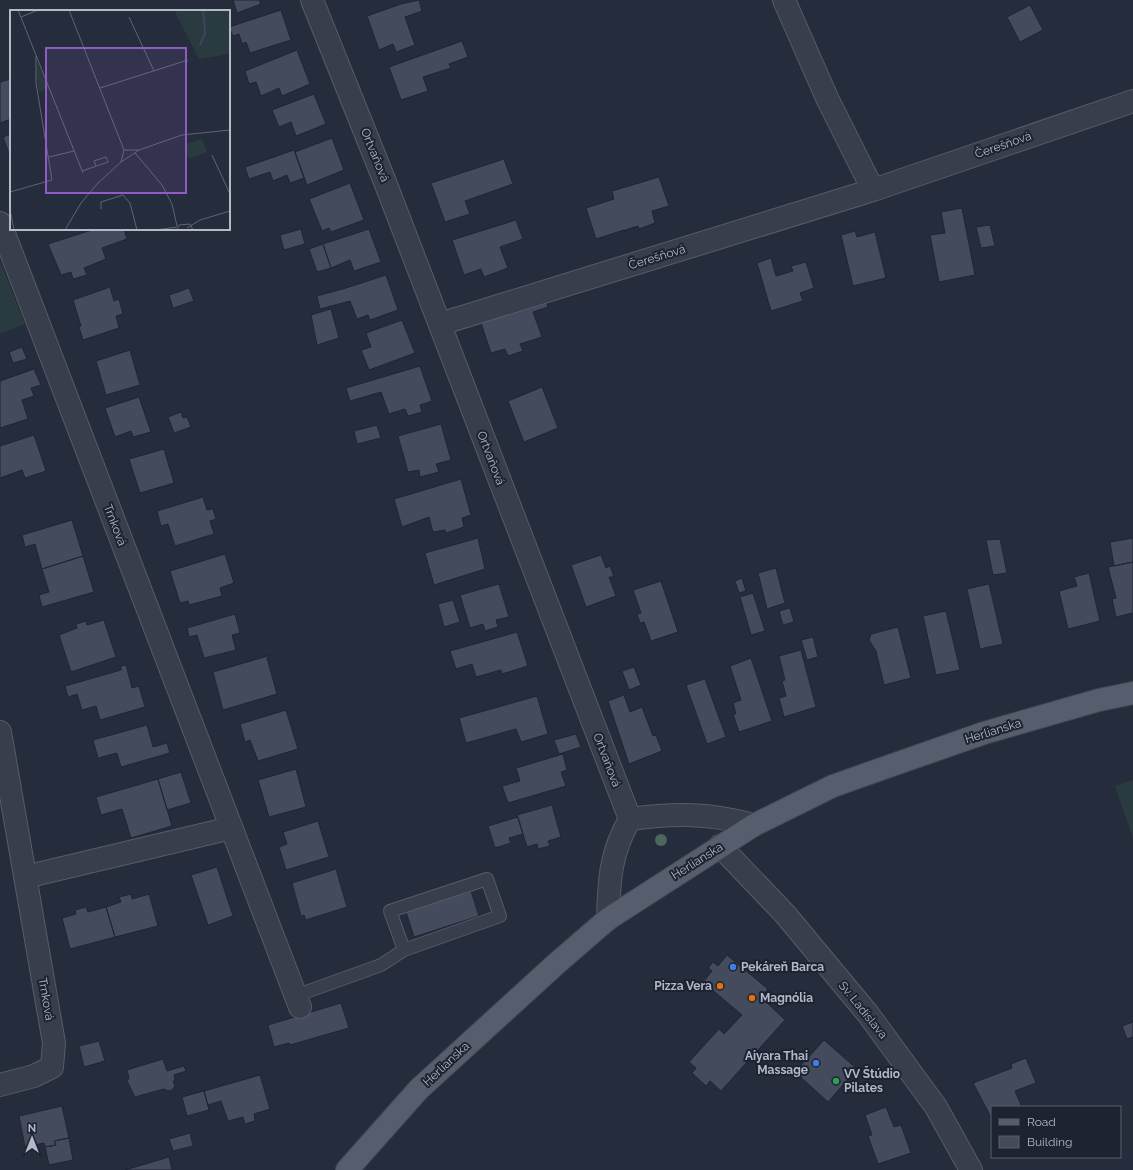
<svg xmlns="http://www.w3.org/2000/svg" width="1133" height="1170" font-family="Raleway,sans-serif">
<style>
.green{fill:#293b3f}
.building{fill:#444b5d;stroke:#1f2533}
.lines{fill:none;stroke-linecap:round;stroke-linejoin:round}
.lane-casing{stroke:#565c6a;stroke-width:14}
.street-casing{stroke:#565c6a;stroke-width:24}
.primary-casing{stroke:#414755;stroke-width:24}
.lane{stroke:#383e4c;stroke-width:12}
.street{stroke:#383e4c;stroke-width:22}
.primary{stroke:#565d6c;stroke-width:22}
.tree{fill:#4c675e}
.shop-dot{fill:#3f7fe0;stroke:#1d2331;stroke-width:1.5}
.food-dot{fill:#e8710a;stroke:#1d2331;stroke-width:1.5}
.leisure-dot{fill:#2e9e5b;stroke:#1d2331;stroke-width:1.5}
.labels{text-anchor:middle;stroke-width:4;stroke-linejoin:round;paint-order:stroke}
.street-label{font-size:12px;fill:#b4b9c7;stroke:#1d2331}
.poi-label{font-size:12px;font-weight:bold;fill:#b4b9c7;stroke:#1d2331;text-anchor:start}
.inset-river{fill:none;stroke:#394562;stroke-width:2}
.inset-road{fill:none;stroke:#5e6473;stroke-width:1}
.view{fill:#8f5dc2;fill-opacity:0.15;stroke:#8f5dc2;stroke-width:2}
.inset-edge{fill:none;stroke:#b4b9c7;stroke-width:2}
</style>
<rect width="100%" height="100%" fill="#252c3b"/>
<!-- green -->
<path class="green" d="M0 261 25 324 0 334Z
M1133 780V838L1115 786Z"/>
<!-- building -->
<path class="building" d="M233 0H259L261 4 237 13Z
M419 0 422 11 405 17 415 45 396 52 393 44 379 50 367 16 401 4Z
M1030 5 1043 30 1020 42 1007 17Z
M281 10 291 40 250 53 246 42 242 44 239 34 233 36 229 27Z
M462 41 468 57 449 64 451 68 423 77 428 91 401 100 389 67Z
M297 50 310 84 282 96 279 88 261 96 256 82 249 84 245 71Z
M11 79V119L0 123V82Z
M314 94 326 124 296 136 291 122 279 127 272 110Z
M11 134V159L3 137Z
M332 138 344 170 307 185 295 152Z
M294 150 304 178 290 183 287 175 273 181 270 172 249 179 245 167Z
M504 159 513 184 465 201 470 214 445 222 431 183Z
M659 177 669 206 652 211 655 223 639 229 638 226 625 230 626 233 624 230 596 239 586 208 614 199 612 191Z
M350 183 364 220 331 232 329 228 322 231 309 199Z
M962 208 975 275 939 282 930 235 945 233 941 212Z
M516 220 523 239 500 247 508 268 484 277 481 269 464 275 452 240Z
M990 225 995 246 981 248 976 227Z
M95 229H124L127 239 102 248 106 259 84 268 87 275 73 279 71 272 61 275 48 244Z
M301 229 305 244 284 250 280 235Z
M369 229 381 262 354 271 350 260 331 268 323 244Z
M855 231 857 237 875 232 886 278 853 286 841 235Z
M323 244 331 268 317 272 309 249Z
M771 258 776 276 793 271 791 266 806 262 814 288 800 293 803 301 771 311 757 263Z
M386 275 398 310 370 320 368 315 357 319 350 301 320 309 317 296 346 288Z
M110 287 114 301 119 299 123 314 116 316 119 328 83 340 79 327 81 326 73 300Z
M189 288 194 301 173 308 169 295Z
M545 298 548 307 533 312 542 337 520 344 523 351 508 356 505 349 491 353 480 320Z
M331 309 339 338 317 345 311 315Z
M402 320 415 353 369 370 361 350 371 347 366 333Z
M22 347 27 359 13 363 9 352Z
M130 350 140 385 106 395 96 361Z
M420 366 432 401 420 405 422 412 408 416 405 409 389 414 381 392 350 401 346 388Z
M34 369 41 385 31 388 34 396 22 400 28 419 0 428V381Z
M542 387 558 428 524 442 508 401Z
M139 397 151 432 133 437 131 431 115 437 105 408Z
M181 412 183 418 187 417 191 427 174 433 168 417Z
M441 424 451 460 436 464 439 472 420 477 419 470 408 472 398 436Z
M377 425 381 438 357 444 354 431Z
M34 435 46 471 25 478 22 470 0 478V446Z
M164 449 174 483 140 493 129 459Z
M461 479 471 515 462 518 464 527 446 533 445 530 433 532 429 517 402 527 394 499Z
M203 497 207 510 213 509 216 519 210 521 214 534 175 546 168 524 161 526 157 511Z
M72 520 83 556 42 569 35 544 25 547 22 535Z
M478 538 485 569 434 585 425 553Z
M1133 538V562L1114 566 1110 542Z
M1000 539 1007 573 993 575 986 540Z
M225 554 234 583 220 588 222 596 189 605 188 601 180 603 170 571Z
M601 555 606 568 610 566 614 577H609L616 596 586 607 571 565Z
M83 556 94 592 42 607 39 595 49 592 42 569Z
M1133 562V613L1116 617 1112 599 1116 598 1108 567Z
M776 568 785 603 767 609 758 573Z
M1089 573 1100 621 1068 629 1059 591 1077 586 1074 577Z
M742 578 746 591 739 593 735 581Z
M661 581 678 632 651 641 644 622 640 623 637 614 641 613 633 590Z
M499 584 509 617 496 620 498 627 485 631 483 624 470 628 460 595Z
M989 584 1003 644 980 649 967 589Z
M753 593 765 631 751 635 740 597Z
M453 600 460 622 444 627 438 604Z
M790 608 794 622 783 625 779 611Z
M946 611 960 670 936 675 923 616Z
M235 614 240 633 232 635 236 650 204 658 197 635 189 637 187 628Z
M104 620 116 657 71 672 59 635 77 628 76 624 86 621 87 625Z
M898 627 911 678 884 685 876 651 869 640 871 634Z
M517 632 528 666 502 674 501 670 476 677 472 664 456 669 450 651Z
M813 637 818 657 807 660 801 640Z
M801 650 816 707 784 717 779 698 786 696 782 681 785 680 779 656Z
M271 655 267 658 277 694 223 710 213 672Z
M751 658 772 721 739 732 733 714H736L733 703 741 700 730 666Z
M126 665 132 688 139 686 145 707 100 720 96 706 82 710 77 694 68 697 65 686 121 670V666Z
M634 667 641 685 629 690 622 671Z
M705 679 726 737 707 744 686 685Z
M624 695 630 712 642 707 653 736 656 735 662 751 629 764 608 701Z
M537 696 548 734 521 742 516 729 466 743 459 718Z
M286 710 298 749 258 761 250 740 245 742 240 724Z
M147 725 153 747 167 743 170 753 121 767 117 753 98 758 93 740Z
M576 734 581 747 559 754 554 740Z
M563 754 567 770 561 772 566 786 508 803 502 786 520 781 516 768Z
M296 769 306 807 269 817 258 780Z
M181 772 191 803 167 810 158 779Z
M158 779 172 826 131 838 122 809 101 815 96 797Z
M552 805 561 837 548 841 550 846 538 849 537 844 527 847 517 815Z
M518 817 523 834 509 838 511 843 495 848 488 826Z
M318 821 329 857 286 870 279 847 287 844 283 832Z
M217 867 233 916 208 925 191 875Z
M336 869 347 907 306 920 304 915 301 916 292 883Z
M471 891 479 916 414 937 406 912Z
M131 894 132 899 149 894 158 926 115 937 106 907 121 902 119 897Z
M86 907 88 912 106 907 115 937 70 949 62 918 76 914 75 910Z
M727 955 768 989 761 997 785 1020 721 1091 710 1081 706 1086 692 1073 696 1068 689 1062 719 1029 724 1034 742 1015 703 982 712 971 708 968 713 962 718 966Z
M341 1003 349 1028 290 1045 289 1043 274 1047 268 1025Z
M1133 1022V1039L1132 1037 1127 1039 1122 1026Z
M824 1040 857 1069 828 1102 795 1072Z
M99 1041 105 1061 84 1067 79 1046Z
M1026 1058 1036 1083 1015 1091 1022 1107H992V1119L973 1083 1012 1068 1011 1064Z
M163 1059 167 1071 184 1066 186 1071 174 1075 175 1081H173L175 1086 172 1090 168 1091 164 1089 135 1097 127 1081 129 1078 127 1070Z
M260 1075 270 1109 254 1114 255 1121 245 1124 243 1117 228 1121 221 1101 208 1105 204 1091Z
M204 1091 209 1110 187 1116 182 1097Z
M62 1106 69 1138 54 1141 56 1145 45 1147 44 1143 25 1147 19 1116Z
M886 1107 894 1127 901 1125 911 1153 878 1164 868 1136 872 1135 865 1115Z
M190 1133 193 1146 173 1151 169 1139Z
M69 1138 73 1160 49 1165 45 1147 56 1145 54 1141Z
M169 1157 172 1170H125Z"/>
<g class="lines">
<defs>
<path id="lane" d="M295 996 381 965 404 950 500 916 487 879 390 911 404 950"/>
<path id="street" d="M312 0 385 182 630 819
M784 0 827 98 873 190
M0 223 300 1007
M440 324 873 190 1133 101
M0 732 54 1043 52 1067 34 1076 0 1085
M630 819C676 813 709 813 754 825
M720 846 785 914 868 1014 936 1107 971 1170
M25 877 231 828
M608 919C609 881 610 853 630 819"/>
<path id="primary" d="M347 1170 419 1089 556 964 608 919 754 825 833 786 901 762 984 733 1099 700 1133 693"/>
</defs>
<!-- lane casing -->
<use href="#lane" class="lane-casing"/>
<!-- street casing -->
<use href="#street" class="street-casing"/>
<!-- primary casing -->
<use href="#primary" class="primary-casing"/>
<!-- lane -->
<use href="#lane" class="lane"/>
<!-- street -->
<use href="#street" class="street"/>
<!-- primary -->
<use href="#primary" class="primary"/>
</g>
<!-- trees -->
<circle class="tree" cx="661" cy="840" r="6"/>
<!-- markers -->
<g class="shop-dot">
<circle cx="733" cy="967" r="4"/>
<circle cx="816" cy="1063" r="4"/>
</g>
<g class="food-dot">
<circle cx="720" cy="986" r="4"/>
<circle cx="752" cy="998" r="4"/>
</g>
<circle class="leisure-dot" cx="836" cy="1081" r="4"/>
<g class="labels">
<!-- street labels -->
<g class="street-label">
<text transform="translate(1003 145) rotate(-19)" y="4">Čerešňová</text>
<text transform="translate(375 155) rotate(68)" y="4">Ortvaňová</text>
<text transform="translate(657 257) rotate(-17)" y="4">Čerešňová</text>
<text transform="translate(491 458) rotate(69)" y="4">Ortvaňová</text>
<text transform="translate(115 525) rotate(69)" y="4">Trnková</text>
<text transform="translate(993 731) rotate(-17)" y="4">Herlianska</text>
<text transform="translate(607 760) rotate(69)" y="4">Ortvaňová</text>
<text transform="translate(697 861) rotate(-32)" y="4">Herlianska</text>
<text transform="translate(46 999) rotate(80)" y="4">Trnková</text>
<text transform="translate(863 1010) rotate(51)" y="4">Sv. Ladislava</text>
<text transform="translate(446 1064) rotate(-43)" y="4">Herlianska</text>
</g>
<!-- poi labels -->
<g class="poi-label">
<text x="741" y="971">Pekáreň Barca</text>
<text x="712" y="990" text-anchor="end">Pizza Vera</text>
<text x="760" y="1002">Magnólia</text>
<text x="808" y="1060" text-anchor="end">Aiyara Thai<tspan x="808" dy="14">Massage</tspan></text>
<text x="844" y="1078">VV Štúdio<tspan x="844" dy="14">Pilates</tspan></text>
</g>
</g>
<!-- overview -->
<g transform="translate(10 10)">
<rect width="220" height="220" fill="#252c3b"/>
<path d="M164 0H220V44L189 49ZM28 52 39 78 29 82 26 60ZM192 129 197 142 179 149 174 135Z" fill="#293b3f"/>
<path class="inset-river" d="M190 35 195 23 193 0"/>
<path class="inset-road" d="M8 0 73 163M59 0 114 140 111 152M11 7 28 0M119 7 144 61M90 78 178 50M114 140H129M125 143 152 175 162 194 167 216M202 145 220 184M39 147 64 141M72 161 98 152 96 147 84 151 86 156M0 182 42 170 26 73V46M0 199 4 220M91 199V192L113 185 120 193 127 220M177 218 190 210 220 201M55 220 71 193 88 173 111 152 129 140 172 125 220 120M146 220 167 217M167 220 169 215 180 214 183 220"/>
<path class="view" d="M36 38H176V183H36Z"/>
<rect width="220" height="220" class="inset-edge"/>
</g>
<!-- legend -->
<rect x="991" y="1106" width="130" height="52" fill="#1d2331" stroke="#595f6d"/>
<rect x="999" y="1119" width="20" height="6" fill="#565d6c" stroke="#595f6d"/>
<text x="1027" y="1126" font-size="12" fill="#b4b9c7">Road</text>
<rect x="999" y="1136" width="20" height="12" fill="#444b5d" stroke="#595f6d"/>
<text x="1027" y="1146" font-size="12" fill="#b4b9c7">Building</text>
<!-- north arrow -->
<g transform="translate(32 1138)" stroke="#1d2331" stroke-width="3" paint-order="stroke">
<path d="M0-3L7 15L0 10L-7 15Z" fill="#b4b9c7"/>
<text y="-6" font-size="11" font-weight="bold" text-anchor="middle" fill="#b4b9c7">N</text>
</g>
</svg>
